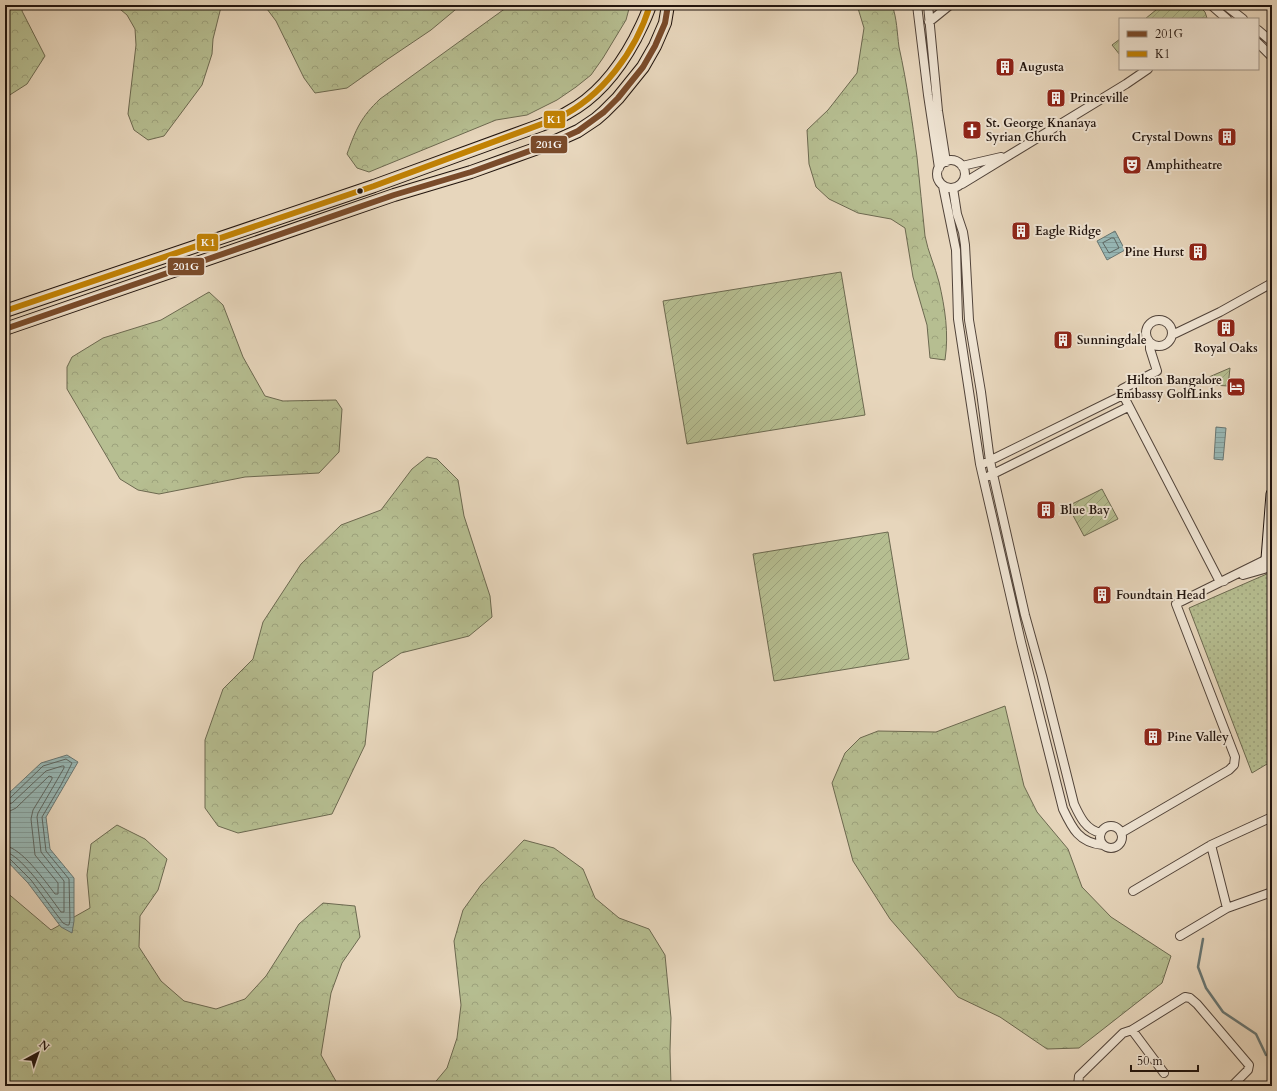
<svg xmlns="http://www.w3.org/2000/svg" width="1277" height="1091" font-family="Cardo,serif">
<style>
.grass{fill:url(#grass-dots);stroke:#6c6950}
.forest{fill:url(#forest-crowns);stroke:#6c6950}
.garden{fill:url(#garden-furrows);stroke:#6c6950}
.water{fill:url(#water-rules);stroke:#687673}
.lines{fill:none;stroke-linecap:round;stroke-linejoin:round}
.shore{stroke:#5c6662;stroke-width:1}
.stream{stroke:#687673;stroke-width:2.5}
.street-casing{stroke:#52443a;stroke-width:10}
.secondary-casing{stroke:#21140e;stroke-width:13}
.primary-casing{stroke:#21140e;stroke-width:14}
.street{stroke:#efe4d3;stroke-width:8}
.secondary{stroke:#efe4d3;stroke-width:11}
.primary{stroke:#e7d6bc;stroke-width:12}
.bus-1-casing{stroke:#efe4d3;stroke-width:9}
.bus-2-casing{stroke:#efe4d3;stroke-width:9}
.bus-1{stroke:#7a4b2a;stroke-width:6}
.bus-2{stroke:#c28204;stroke-width:6}
.bus-dot{fill:#21140e;stroke:#efe4d3;stroke-width:1.5}
.labels{text-anchor:middle;stroke-width:4;stroke-linejoin:round;paint-order:stroke}
.poi-label{font-size:12px;font-weight:bold;fill:#21140e;stroke:#efe4d3;text-anchor:start}
.line-badge{stroke:#efe4d3;stroke-width:1.5}
.badge-label{font-size:11px;text-anchor:middle;font-weight:bold;fill:#fff}
</style>
<defs>
<pattern id="grass-dots" width="8" height="8" patternUnits="userSpaceOnUse"><rect width="8" height="8" fill="#b6be91"/><path d="M2 2h.1M6 6h.1" fill="none" stroke="#9ca27c" stroke-width="1.8" stroke-linecap="round"/></pattern>
<pattern id="forest-crowns" width="20" height="18" patternUnits="userSpaceOnUse"><rect width="20" height="18" fill="#b6be91"/><path d="M2 6a3 3 0 1 1 6 0M12 15a3 3 0 1 1 6 0" fill="none" stroke="#9ca27c"/></pattern>
<pattern id="garden-furrows" width="10" height="10" patternUnits="userSpaceOnUse"><rect width="10" height="10" fill="#b6be91"/><path d="M-1 1l2-2M0 10L10 0M9 11l2-2" fill="none" stroke="#9ca27c"/></pattern>
<pattern id="water-rules" width="6" height="5" patternUnits="userSpaceOnUse"><rect width="6" height="5" fill="#97b8b6"/><path d="M0 2.5h6" fill="none" stroke="#829d9b"/></pattern>
</defs>
<rect width="100%" height="100%" fill="#e7d6bc"/>
<filter id="stains"><feTurbulence type="fractalNoise" baseFrequency=".005" numOctaves="4"/><feColorMatrix values="0 0 0 0 .2 0 0 0 0 .09 0 0 0 0 .02 0 0 0 .5 -.17"/></filter>
<radialGradient id="worn" r=".72"><stop offset=".6" stop-color="#630" stop-opacity="0"/><stop offset="1" stop-color="#630" stop-opacity=".3"/></radialGradient>
<!-- grass -->
<path class="grass" d="M1269 573V591L1272 608V761L1252 773 1189 608Z"/>
<!-- forest -->
<path class="forest" d="M5 5H23L22 11 45 56 27 84 5 98Z
M115 5H220L221 7 213 39 212 54 202 85 164 136 148 140 134 130 128 114 136 45 135 29 127 15Z
M264 5H461L431 30 388 59 347 88 315 93 304 78 276 21Z
M510 5H630L626 20 603 58 591 75 576 87 557 100 527 115 496 120 369 172 357 168 347 154C356 129 361 117 380 99Z
M857 5H892C897 18 897 33 899 47 907 83 912 120 917 157 920 183 922 210 925 236 928 252 935 266 939 282 945 308 949 333 945 360L930 358 927 325 913 277 905 228 891 219 858 213 829 199 816 187 809 164 807 130 828 110 857 73 864 28Z
M209 292 223 305 243 357 265 396 283 401 336 400 342 409 339 452 319 473 245 477 159 494 138 490 120 479 67 389V367L72 357 103 338 161 320Z
M427 457 437 459 458 480 464 516 490 596 492 617 469 636 401 653 373 672 365 745 332 814 238 833 218 826 205 808V740L223 689 253 659 263 622 301 564 341 525 381 510 412 469Z
M1005 706 1024 786 1037 812 1068 849 1082 887 1111 917 1171 956 1162 983 1079 1048 1047 1049 1000 1017 958 997 890 919 853 861 832 783 845 753 860 738 878 731 936 732Z
M5 730 9 731 6 763 5 765Z
M117 825 145 839 167 859 158 890 140 916 139 947 161 981 184 1001 216 1009 245 999 266 976 299 924 323 903 355 906 360 937 342 963 331 993 321 1055 337 1083 342 1086H5V891L51 930 90 908 87 875 91 844Z
M524 840 554 848 583 869 595 898 619 918 649 929 665 955 671 1018 670 1051 671 1086H432L447 1068 457 1038 461 1005 454 941 463 910 481 885Z"/>
<!-- garden -->
<path class="garden" d="M1162 5H1198L1205 12 1207 18 1145 19Z
M1120 39V55L1112 45Z
M841 272 865 415 687 444 663 301Z
M1230 368 1228 386 1213 385 1209 377Z
M1102 489 1118 519 1084 536 1068 506Z
M888 532 909 659 774 681 753 554Z"/>
<!-- water -->
<path class="water" d="M1115 231 1125 250 1107 260 1097 241Z
M1216 427 1226 428 1223 460 1214 459Z
M67 755 78 762 46 817 50 849 74 878V921L72 933 61 927 28 883 5 859V799L9 793 41 763Z"/>
<g class="lines">
<!-- shore -->
<path class="shore" d="M1112 238H1114L1119 248 1109 253 1103 243Z
M5 800 9 799 43 766 66 759 72 763 61 785 42 817 46 851 69 879 70 920 69 925H67L63 923 31 880 9 858 5 857
M5 805 12 803 46 771 62 766H64V768L38 813 37 817 41 852 64 881V912H61C52 900 20 853 5 852
M5 811H10L16 808 49 776 52 777V779L33 810 31 819 35 855 58 883V894H55C45 881 21 847 5 846"/>
<!-- stream -->
<path class="stream" d="M1203 939 1198 967 1206 988 1223 1012 1256 1034 1266 1055"/>
<defs>
<path id="street" d="M917 5 928 95 939 168
M928 5 938 111 946 162
M1211 5 1227 19
M1225 5 1243 19
M929 22 950 5
M1258 30 1272 42
M1258 43 1272 57
M937 174a14 14 0 1 1 28 0a14 14 0 1 1-28 0Z
M962 166 1001 157
M962 184 1126 84 1148 69
M943 186 956 250 958 319 980 464 1021 642 1063 809C1072 828 1079 843 1103 845
M953 188 957 214 963 232 965 245 969 320 981 392 990 461 1025 615 1042 676 1074 804C1080 817 1086 830 1101 833
M1146 333a13 13 0 1 1 26 0a13 13 0 1 1-26 0Z
M1172 335 1220 312 1272 283
M1150 343V349L1157 371 1122 389 1121 391 1220 582 1224 581
M985 463 1123 395
M989 476 1128 407
M1243 575 1271 567
M1100 837a11 11 0 1 1 22 0a11 11 0 1 1-22 0Z
M1121 833 1229 770 1234 765 1235 757 1176 604 1267 559
M1211 845 1227 908
M1133 891 1211 845 1272 817
M1180 936 1227 908 1272 892
M1132 1030 1164 1073
M1078 1086 1079 1076 1123 1033 1132 1030 1185 997 1190 998 1197 1004 1249 1065 1248 1070 1232 1086"/>
<path id="secondary" d="M1272 494 1267 559 1272 569"/>
<path id="primary" d="M5 311 374 186 541 125C550 121 559 118 567 113 597 97 619 69 635 39 640 29 647 16 650 5
M5 329 394 195 471 172 549 144 578 131 596 119 604 112 618 98 643 67 655 46 665 23 668 5"/>
</defs>
<!-- street casing -->
<use href="#street" class="street-casing"/>
<!-- secondary casing -->
<use href="#secondary" class="secondary-casing"/>
<!-- primary casing -->
<use href="#primary" class="primary-casing"/>
<!-- street -->
<use href="#street" class="street"/>
<!-- secondary -->
<use href="#secondary" class="secondary"/>
<!-- primary -->
<use href="#primary" class="primary"/>
<defs>
<path id="bus-1" d="M5 329 394 195 471 172 549 144 578 131 604 112 618 98 643 67 655 46 665 23 668 5"/>
<path id="bus-2" d="M5 311 374 186 558 118C602 97 636 51 650 5"/>
</defs>
<!-- bus-1 casing -->
<use href="#bus-1" class="bus-1-casing"/>
<!-- bus-2 casing -->
<use href="#bus-2" class="bus-2-casing"/>
<!-- bus-1 -->
<use href="#bus-1" class="bus-1"/>
<!-- bus-2 -->
<use href="#bus-2" class="bus-2"/>
</g>
<!-- icons -->
<defs>
<symbol id="building-square" viewBox="-11 -11 22 22"><rect x="-9" y="-9" width="18" height="18" rx="4" fill="#8f2418" stroke="#efe4d3"/><path d="M-4-6H4V6H1V3H-1V6H-4ZM-2.5-4.3h1.7v1.8h-1.7ZM.8-4.3h1.7v1.8H.8ZM-2.5-1h1.7V.8h-1.7ZM.8-1h1.7V.8H.8Z" fill="#fff"/></symbol>
<symbol id="church-square" viewBox="-11 -11 22 22"><rect x="-9" y="-9" width="18" height="18" rx="4" fill="#8f2418" stroke="#efe4d3"/><path d="M-1.2-6h2.4v3.5h3.3v2.4h-3.3V6h-2.4V-.1h-3.3v-2.4h3.3Z" fill="#fff"/></symbol>
<symbol id="theatre-square" viewBox="-11 -11 22 22"><rect x="-9" y="-9" width="18" height="18" rx="4" fill="#8f2418" stroke="#efe4d3"/><path d="M-5-5.5Q0-4 5-5.5V0Q5 5 0 6Q-5 5-5 0ZM-3.3-2.5H-1v1.5H-3.3ZM1-2.5H3.3v1.5H1ZM-2.8 1Q0 5.5 2.8 1Z" fill="#fff"/></symbol>
<symbol id="hotel-square" viewBox="-11 -11 22 22"><rect x="-9" y="-9" width="18" height="18" rx="4" fill="#8f2418" stroke="#efe4d3"/><path d="M-6-4.5h1.5V1H6V5H4.5V3h-9V5H-6ZM-4 0a1.8 1.8 0 1 1 3.6 0ZM.5 0V-2.5h3Q6-2.5 6 0Z" fill="#fff"/></symbol>
</defs>
<g fill-rule="evenodd">
<use href="#building-square" x="994" y="56" width="22" height="22"/>
<use href="#building-square" x="1045" y="87" width="22" height="22"/>
<use href="#church-square" x="961" y="119" width="22" height="22"/>
<use href="#building-square" x="1216" y="126" width="22" height="22"/>
<use href="#theatre-square" x="1121" y="154" width="22" height="22"/>
<use href="#building-square" x="1010" y="220" width="22" height="22"/>
<use href="#building-square" x="1187" y="241" width="22" height="22"/>
<use href="#building-square" x="1215" y="317" width="22" height="22"/>
<use href="#building-square" x="1052" y="329" width="22" height="22"/>
<use href="#hotel-square" x="1225" y="376" width="22" height="22"/>
<use href="#building-square" x="1035" y="499" width="22" height="22"/>
<use href="#building-square" x="1091" y="584" width="22" height="22"/>
<use href="#building-square" x="1142" y="726" width="22" height="22"/>
</g>
<!-- markers -->
<circle class="bus-dot" cx="360" cy="191" r="3.5"/>
<g class="labels">
<!-- poi labels -->
<g class="poi-label">
<text x="1019" y="71">Augusta</text>
<text x="1070" y="102">Princeville</text>
<text x="986" y="127">St. George Knanaya<tspan x="986" dy="14">Syrian Church</tspan></text>
<text x="1213" y="141" text-anchor="end">Crystal Downs</text>
<text x="1146" y="169">Amphitheatre</text>
<text x="1035" y="235">Eagle Ridge</text>
<text x="1184" y="256" text-anchor="end">Pine Hurst</text>
<text x="1077" y="344">Sunningdale</text>
<text x="1226" y="352" text-anchor="middle">Royal Oaks</text>
<text x="1222" y="384" text-anchor="end">Hilton Bangalore<tspan x="1222" dy="14">Embassy GolfLinks</tspan></text>
<text x="1060" y="514">Blue Bay</text>
<text x="1116" y="599">Foundtain Head</text>
<text x="1167" y="741">Pine Valley</text>
</g>
</g>
<g class="line-badge">
<rect x="543" y="110" width="23" height="19" rx="4" fill="#c28204"/>
<rect x="530" y="135" width="38" height="19" rx="4" fill="#7a4b2a"/>
<rect x="196" y="233" width="23" height="19" rx="4" fill="#c28204"/>
<rect x="167" y="257" width="38" height="19" rx="4" fill="#7a4b2a"/>
</g>
<g class="badge-label">
<text x="554" y="123">K1</text>
<text x="549" y="148">201G</text>
<text x="208" y="246">K1</text>
<text x="186" y="270">201G</text>
</g>
<!-- margin -->
<rect width="1277" height="1091" fill="none" stroke="#e7d6bc" stroke-width="20"/>
<rect x="6" y="6" width="1265" height="1079" fill="none" stroke="#21140e" stroke-width="2"/>
<rect x="10" y="10" width="1257" height="1071" fill="none" stroke="#21140e"/>
<!-- legend -->
<rect x="1119" y="18" width="140" height="52" fill="#efe4d3" stroke="#9d9184"/>
<rect x="1127" y="31" width="20" height="6" fill="#7a4b2a" stroke="#9d9184"/>
<text x="1155" y="38" font-size="12" fill="#21140e">201G</text>
<rect x="1127" y="51" width="20" height="6" fill="#c28204" stroke="#9d9184"/>
<text x="1155" y="58" font-size="12" fill="#21140e">K1</text>
<!-- north arrow -->
<g transform="translate(38 1053) rotate(40)" stroke="#efe4d3" stroke-width="3" paint-order="stroke">
<path d="M0-3L7 15L0 10L-7 15Z" fill="#21140e"/>
<text y="-6" font-size="11" font-weight="bold" text-anchor="middle" fill="#21140e">N</text>
</g>
<!-- scale -->
<path d="M1131 1065v6h67v-6" fill="none" stroke="#21140e" stroke-width="2"/>
<text x="1137" y="1065" font-size="12" fill="#21140e" stroke="#efe4d3" stroke-width="3" paint-order="stroke">50 m</text>
<rect width="100%" height="100%" filter="url(#stains)"/>
<rect width="100%" height="100%" fill="url(#worn)"/>
</svg>
